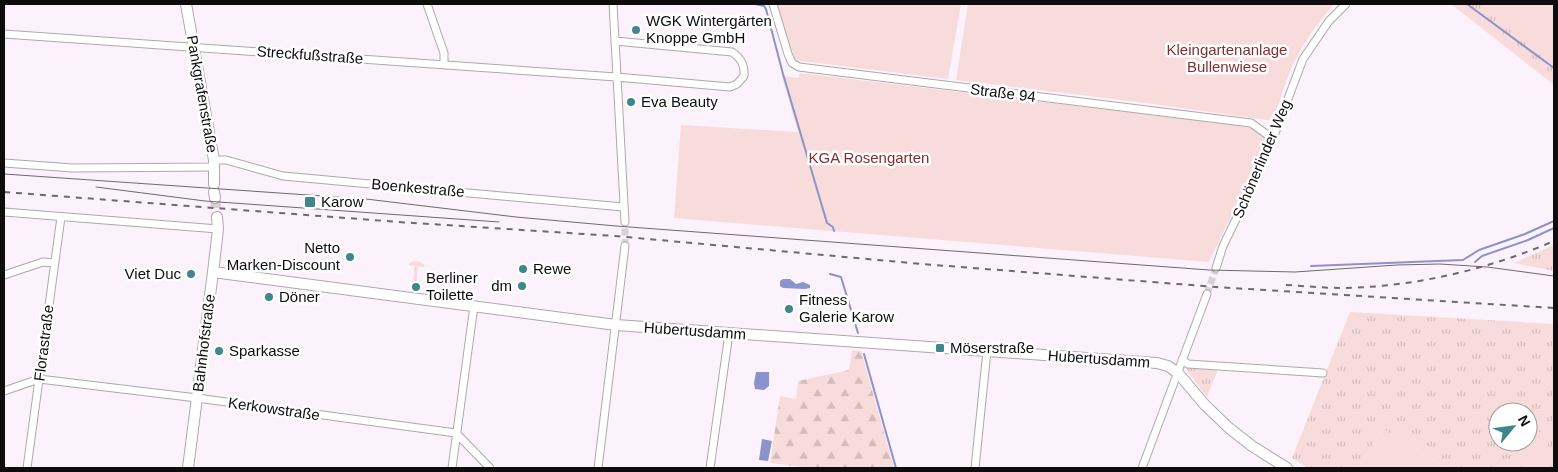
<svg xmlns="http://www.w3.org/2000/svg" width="1558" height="472" font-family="Arial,sans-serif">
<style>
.grass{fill:url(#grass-tufts);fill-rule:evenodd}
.forest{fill:url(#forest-firs)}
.green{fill:#f8dcdb}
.water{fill:#8b93cb}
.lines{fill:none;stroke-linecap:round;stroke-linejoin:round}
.stream{stroke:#8b93cb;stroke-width:2}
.street-tunnel{stroke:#d8d0d7;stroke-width:7;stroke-dasharray:7 3.5;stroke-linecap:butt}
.secondary-tunnel{stroke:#d8d0d7;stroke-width:10;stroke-dasharray:10 5;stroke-linecap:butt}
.street-casing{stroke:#afa7af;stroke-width:9}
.secondary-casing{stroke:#afa7af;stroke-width:12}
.street{stroke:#fff;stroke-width:7}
.secondary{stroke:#fff;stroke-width:10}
.tram{stroke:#6f696e;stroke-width:1}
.rail{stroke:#6f696e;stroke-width:2;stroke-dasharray:6 6;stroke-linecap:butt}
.poi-dot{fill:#3f878c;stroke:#fff;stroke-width:2}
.labels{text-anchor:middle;stroke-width:5;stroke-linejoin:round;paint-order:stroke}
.poi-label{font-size:15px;fill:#0f0c0e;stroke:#fff;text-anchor:start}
.park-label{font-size:15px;fill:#812f33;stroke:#fff}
.street-label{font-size:15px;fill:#0f0c0e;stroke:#fff}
</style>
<defs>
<pattern id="grass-tufts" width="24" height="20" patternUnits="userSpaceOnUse" patternTransform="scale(1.25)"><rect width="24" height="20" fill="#f8dcdb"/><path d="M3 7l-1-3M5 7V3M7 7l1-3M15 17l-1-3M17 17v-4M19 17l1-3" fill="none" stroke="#d3bcbb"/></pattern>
<pattern id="forest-firs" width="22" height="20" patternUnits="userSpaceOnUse" patternTransform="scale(1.25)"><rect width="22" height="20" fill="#f8dcdb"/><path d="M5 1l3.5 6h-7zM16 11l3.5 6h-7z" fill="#d3bcbb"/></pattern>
</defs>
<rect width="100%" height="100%" fill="#fcf2fb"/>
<!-- grass -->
<path class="grass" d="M1451 4H1536L1554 19V85Z
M1554 245V271L1514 263Z
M413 261 421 262 424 265V267H418L416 285 413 284 415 266 409 265V263Z
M1350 312 1554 324V468H1446L1383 429 1358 468H1308L1292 458ZM1498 412H1528V442H1498Z
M1186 367 1216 368 1217 372 1207 397 1188 372Z"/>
<!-- forest -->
<path class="forest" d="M852 350 861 351 894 468H811L770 463 780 396 796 399 798 381 849 370Z"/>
<!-- green -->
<path class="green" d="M777 4H961L948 79 793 60Z
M968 4H1334C1322 18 1309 35 1300 51 1287 73 1281 98 1273 121L1146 103 956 80Z
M1481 4H1554V59Z
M800 73 1252 127 1268 138 1209 262 674 218 681 125 798 132 782 76 798 78Z
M1383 429 1446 468H1358Z
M1533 432H1549L1546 468H1531Z"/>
<!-- water -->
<path class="water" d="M783 279H790L796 284 803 282 810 285V288L805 289 783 288 780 286V281Z
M756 372H769V386L764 390 755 389 754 383Z
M762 439 772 441 768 461 759 460Z"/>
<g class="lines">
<!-- stream -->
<path class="stream" d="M755 4 764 6 766 9 783 74 827 223 833 227 834 231
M1467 4 1554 68
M1475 262 1482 256 1528 240 1554 228
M1311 266 1463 260 1479 250 1525 234 1554 221
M830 274 841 277 858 333
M864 354 896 468"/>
<!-- street-tunnel -->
<path class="street-tunnel" d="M625 246V222
M1207 294 1216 268"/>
<!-- secondary-tunnel -->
<path class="secondary-tunnel" d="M215 198 217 217"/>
<defs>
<path id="street" d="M427 4 444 53V65
M613 4 625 222
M773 4 788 54 792 63 799 67 1251 123 1272 138
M4 34 616 77 730 87 737 84 744 76C745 65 741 58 732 52L615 41
M214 160H226L283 176 623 207
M4 163 73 168 215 167
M4 212 218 229
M1216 268 1223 246 1266 157 1303 59 1329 21 1346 4
M4 275 43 262 54 263
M1182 360 1188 364 1323 373
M4 391 39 379 197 398 456 433
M456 433 490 468
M27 468 61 217
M452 468 474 306
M598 468 625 246
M710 468 729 333
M975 468 987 351
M1142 468 1207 294"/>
<path id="secondary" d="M186 4 214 160V184
M214 192 215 198
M213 272 616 325 1157 363 1168 366 1178 373 1205 405 1229 428 1252 446 1287 468
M188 468 214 264 218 229 217 217"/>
</defs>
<!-- street casing -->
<use href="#street" class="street-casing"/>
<!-- secondary casing -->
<use href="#secondary" class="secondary-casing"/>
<!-- street -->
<use href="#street" class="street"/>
<!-- secondary -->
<use href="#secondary" class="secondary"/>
<!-- tram -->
<path class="tram" d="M4 174 366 199 516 217 616 226 1209 270 1295 272 1397 265 1440 264 1487 267 1554 276
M96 187 205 201 499 222"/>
<!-- rail -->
<path class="rail" d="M4 192 399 222 615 236 922 264 1216 287 1554 308
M1286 285C1305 286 1324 288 1343 288 1415 287 1489 269 1554 241"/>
</g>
<!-- markers -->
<g class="poi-dot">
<circle cx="636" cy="30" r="5"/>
<circle cx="631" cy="102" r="5"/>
<rect x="304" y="196" width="12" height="12" rx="2.5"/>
<circle cx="350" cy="257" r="5"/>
<circle cx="523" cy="269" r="5"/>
<circle cx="191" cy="274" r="5"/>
<circle cx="522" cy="286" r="5"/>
<circle cx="416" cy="287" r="5"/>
<circle cx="269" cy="297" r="5"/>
<circle cx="789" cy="309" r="5"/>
<rect x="935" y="343" width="10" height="10" rx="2.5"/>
<circle cx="219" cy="351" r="5"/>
</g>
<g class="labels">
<!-- poi labels -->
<g class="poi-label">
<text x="646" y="26">WGK Wintergärten<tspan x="646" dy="17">Knoppe GmbH</tspan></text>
<text x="641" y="107">Eva Beauty</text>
<text x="321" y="207">Karow</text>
<text x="340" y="253" text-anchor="end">Netto<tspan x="340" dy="17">Marken-Discount</tspan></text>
<text x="533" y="274">Rewe</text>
<text x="181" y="279" text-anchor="end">Viet Duc</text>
<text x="426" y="283">Berliner<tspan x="426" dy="17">Toilette</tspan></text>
<text x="512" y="291" text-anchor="end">dm</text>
<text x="279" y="302">Döner</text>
<text x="799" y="305">Fitness<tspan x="799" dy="17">Galerie Karow</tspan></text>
<text x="950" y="353">Möserstraße</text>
<text x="229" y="356">Sparkasse</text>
</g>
<!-- park labels -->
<g class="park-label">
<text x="1227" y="55">Kleingartenanlage<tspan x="1227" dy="17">Bullenwiese</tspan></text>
<text x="869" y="163">KGA Rosengarten</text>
</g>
<!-- street labels -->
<g class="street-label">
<text transform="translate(310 55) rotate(4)" y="5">Streckfußstraße</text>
<text transform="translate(1003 93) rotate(7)" y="5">Straße 94</text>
<text transform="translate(202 94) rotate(80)" y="5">Pankgrafenstraße</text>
<text transform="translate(1262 159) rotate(-67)" y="5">Schönerlinder Weg</text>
<text transform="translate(418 188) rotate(5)" y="5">Boenkestraße</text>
<text transform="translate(695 331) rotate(4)" y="5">Hubertusdamm</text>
<text transform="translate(44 343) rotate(-83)" y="5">Florastraße</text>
<text transform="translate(204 343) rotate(-83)" y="5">Bahnhofstraße</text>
<text transform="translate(1099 359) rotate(4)" y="5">Hubertusdamm</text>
<text transform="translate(274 409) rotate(8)" y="5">Kerkowstraße</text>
</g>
</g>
<!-- border -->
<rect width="1558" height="472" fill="none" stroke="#0f0c0e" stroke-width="10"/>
<!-- north arrow -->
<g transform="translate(1513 427) rotate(61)"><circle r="24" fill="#ffffff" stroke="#9f9e9f"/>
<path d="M0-4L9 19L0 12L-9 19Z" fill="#3f878c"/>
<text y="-8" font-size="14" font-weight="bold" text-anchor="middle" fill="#0f0c0e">N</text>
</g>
</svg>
